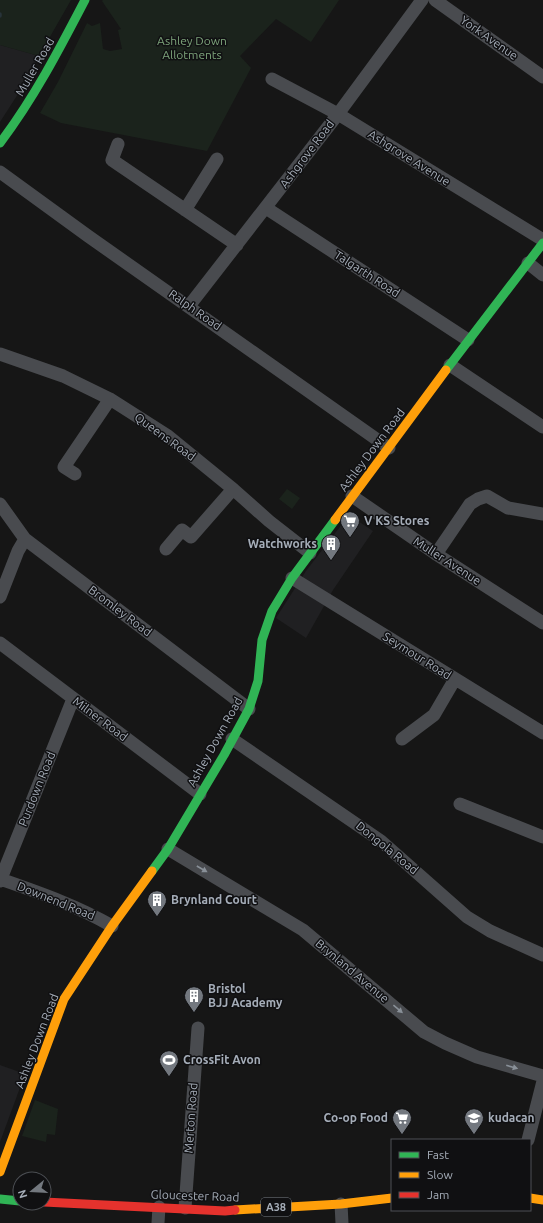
<svg xmlns="http://www.w3.org/2000/svg" width="543" height="1223" font-family="Ubuntu,sans-serif">
<style>
.built{fill:#202022}
.green{fill:#1b231c}
.lines{fill:none;stroke-linecap:round;stroke-linejoin:round}
.stream{stroke:#283339;stroke-width:3.5}
.street{stroke:#494b4f;stroke-width:13}
.fast{stroke:#30b455;stroke-width:9}
.slow{stroke:#ff9f0a;stroke-width:9}
.jam{stroke:#e5322d;stroke-width:9}
.oneway{fill:#899098}
.labels{text-anchor:middle;stroke-width:3;stroke-linejoin:round;paint-order:stroke}
.shield{fill:#101012;stroke:#787e86;stroke-width:1}
.shield-label{font-size:11px;font-weight:bold;fill:#a5adb8}
.street-label{font-size:12px;fill:#a5adb8;stroke:#101012}
.park-label{font-size:12px;fill:#7da47b;stroke:#101012}
.poi-label{font-size:12px;font-weight:bold;fill:#a5adb8;stroke:#101012;text-anchor:start}
</style>
<rect width="100%" height="100%" fill="#161616"/>
<!-- built -->
<path class="built" d="M0 45 39 56 27 80 0 122Z
M349 515 373 531 333 590 306 638 276 618 306 571Z
M0 1065 25 1074 0 1142Z"/>
<!-- green -->
<path class="green" d="M0 0H71L39 56 0 45Z
M103 0H339L311 42 276 19 240 56 251 68 207 151 61 123 40 113 58 82 87 23 92 26 100 23 103 49 110 51 122 49 118 30 121 29 102 1Z
M287 489 300 498 292 509 279 499Z
M35 1100 58 1109 55 1135 47 1134 46 1142 22 1136Z"/>
<g class="lines">
<!-- stream -->
<path class="stream" d="M0 14V16"/>
<!-- street -->
<path class="street" d="M435 0 543 77
M272 79 338 114 543 240
M118 144 112 160 237 245
M0 172 88 236 389 448
M266 208 468 340
M185 210 217 159
M528 263 543 275
M189 306 338 114 422 0
M0 354 63 376 110 399 168 436 233 489 269 521 310 553
M450 365 543 427
M75 474 64 467 110 399
M352 496 436 554 543 623
M0 504 25 539 249 709
M166 549 182 530 191 537 233 489
M436 554 470 504 478 499 487 496 508 508 543 514
M292 578 543 733
M0 597 18 551 25 539
M0 643 200 794
M232 739 381 841 467 917 490 931 543 955
M402 739 434 715 455 679
M460 804 543 837
M168 849 303 930 424 1032 445 1043 477 1057 543 1076
M0 879C40 893 75 905 112 926
M0 881 73 699
M528 1140 543 1081
M341 1204 342 1223
M185 1208 198 1028
M158 1223 159 1207"/>
<!-- fast -->
<path class="fast" d="M0 143C34 98 59 50 85 0
M446 370 543 243
M152 871 168 849 224 755 249 709 258 681 262 640 272 611 292 578 335 520
M0 1199 20 1201"/>
<!-- slow -->
<path class="slow" d="M335 520 446 370
M0 1172 64 999 112 926 152 871
M530 1198 543 1200
M235 1210 341 1204 392 1198"/>
<!-- jam -->
<path class="jam" d="M44 1202 225 1211 235 1210"/>
</g>
<!-- one-way arrows -->
<defs><path id="oneway-solid" d="M-6-.8H1V-3.2L6.5 0L1 3.2V.8H-6Z"/></defs>
<g class="oneway">
<use href="#oneway-solid" transform="translate(202 869) rotate(30)"/>
<use href="#oneway-solid" transform="translate(398 1009) rotate(40)"/>
<use href="#oneway-solid" transform="translate(512 1067) rotate(16)"/>
</g>
<!-- icons -->
<defs>
<symbol id="supermarket-pin" viewBox="-11 -11 22 30"><path d="M0 17L-7.5 6A9.5 9.5 0 1 1 7.5 6Z" fill="#73787f" stroke="#101012"/><path d="M-6-5.5h2.5l.6 2H6L4.5 2H-2.5L-4.4-4H-6ZM-1.5 3.2a1.3 1.3 0 1 0 .1 0ZM3 3.2a1.3 1.3 0 1 0 .1 0Z" fill="#fff"/></symbol>
<symbol id="building-pin" viewBox="-11 -11 22 30"><path d="M0 17L-7.5 6A9.5 9.5 0 1 1 7.5 6Z" fill="#73787f" stroke="#101012"/><path d="M-4-6H4V6H1V3H-1V6H-4ZM-2.5-4.3h1.7v1.8h-1.7ZM.8-4.3h1.7v1.8H.8ZM-2.5-1h1.7V.8h-1.7ZM.8-1h1.7V.8H.8Z" fill="#fff"/></symbol>
<symbol id="stadium-pin" viewBox="-11 -11 22 30"><path d="M0 17L-7.5 6A9.5 9.5 0 1 1 7.5 6Z" fill="#73787f" stroke="#101012"/><path d="M0-5a6.5 5 0 1 0 0 10a6.5 5 0 1 0 0-10ZM-3.5-1.8h7v3.6h-7Z" fill="#fff"/></symbol>
<symbol id="school-pin" viewBox="-11 -11 22 30"><path d="M0 17L-7.5 6A9.5 9.5 0 1 1 7.5 6Z" fill="#73787f" stroke="#101012"/><path d="M0-5L7-2L0 1L-7-2ZM-4 1L0 2.5L4 1V4Q0 6-4 4Z" fill="#fff"/></symbol>
</defs>
<g fill-rule="evenodd">
<use href="#supermarket-pin" x="339" y="510" width="22" height="30"/>
<use href="#building-pin" x="320" y="533" width="22" height="30"/>
<use href="#building-pin" x="146" y="889" width="22" height="30"/>
<use href="#building-pin" x="183" y="985" width="22" height="30"/>
<use href="#stadium-pin" x="158" y="1049" width="22" height="30"/>
<use href="#supermarket-pin" x="391" y="1107" width="22" height="30"/>
<use href="#school-pin" x="463" y="1107" width="22" height="30"/>
</g>
<g class="labels">
<!-- shield labels -->
<rect class="shield" x="261" y="1198" width="30" height="18" rx="3"/>
<g class="shield-label">
<text x="276" y="1211">A38</text>
</g>
<!-- street labels -->
<g class="street-label">
<text transform="translate(489 38) rotate(35)" y="4">York Avenue</text>
<text transform="translate(35 67) rotate(-60)" y="4">Muller Road</text>
<text transform="translate(307 154) rotate(-53)" y="4">Ashgrove Road</text>
<text transform="translate(409 158) rotate(32)" y="4">Ashgrove Avenue</text>
<text transform="translate(367 274) rotate(33)" y="4">Talgarth Road</text>
<text transform="translate(195 310) rotate(35)" y="4">Ralph Road</text>
<text transform="translate(165 437) rotate(36)" y="4">Queens Road</text>
<text transform="translate(372 450) rotate(-53)" y="4">Ashley Down Road</text>
<text transform="translate(447 561) rotate(33)" y="4">Muller Avenue</text>
<text transform="translate(120 611) rotate(37)" y="4">Bromley Road</text>
<text transform="translate(417 656) rotate(32)" y="4">Seymour Road</text>
<text transform="translate(100 719) rotate(37)" y="4">Milner Road</text>
<text transform="translate(215 742) rotate(-61)" y="4">Ashley Down Road</text>
<text transform="translate(37 789) rotate(-68)" y="4">Purdown Road</text>
<text transform="translate(387 848) rotate(39)" y="4">Dongola Road</text>
<text transform="translate(56 901) rotate(22)" y="4">Downend Road</text>
<text transform="translate(352 971) rotate(40)" y="4">Brynland Avenue</text>
<text transform="translate(37 1041) rotate(-69)" y="4">Ashley Down Road</text>
<text transform="translate(191 1118) rotate(-86)" y="4">Merton Road</text>
<text transform="translate(195 1196) rotate(2)" y="4">Gloucester Road</text>
</g>
<!-- park labels -->
<g class="park-label">
<text x="192" y="45">Ashley Down<tspan x="192" dy="14">Allotments</tspan></text>
</g>
<!-- poi labels -->
<g class="poi-label">
<text x="364" y="525">V KS Stores</text>
<text x="317" y="548" text-anchor="end">Watchworks</text>
<text x="171" y="904">Brynland Court</text>
<text x="208" y="993">Bristol<tspan x="208" dy="14">BJJ Academy</tspan></text>
<text x="183" y="1064">CrossFit Avon</text>
<text x="388" y="1122" text-anchor="end">Co-op Food</text>
<text x="488" y="1122">kudacan</text>
</g>
</g>
<!-- legend -->
<rect x="391" y="1139" width="140" height="72" fill="#101012" stroke="#4c4f54"/>
<rect x="399" y="1152" width="20" height="6" fill="#30b455" stroke="#4c4f54"/>
<text x="427" y="1159" font-size="12" fill="#a5adb8">Fast</text>
<rect x="399" y="1172" width="20" height="6" fill="#ff9f0a" stroke="#4c4f54"/>
<text x="427" y="1179" font-size="12" fill="#a5adb8">Slow</text>
<rect x="399" y="1192" width="20" height="6" fill="#e5322d" stroke="#4c4f54"/>
<text x="427" y="1199" font-size="12" fill="#a5adb8">Jam</text>
<!-- north arrow -->
<g transform="translate(32 1191) rotate(252)"><circle r="19" fill="#101012" stroke="#4c4f54"/>
<path d="M0-3L7 15L0 10L-7 15Z" fill="#73787f"/>
<text y="-6" font-size="11" font-weight="bold" text-anchor="middle" fill="#a5adb8">N</text>
</g>
</svg>
